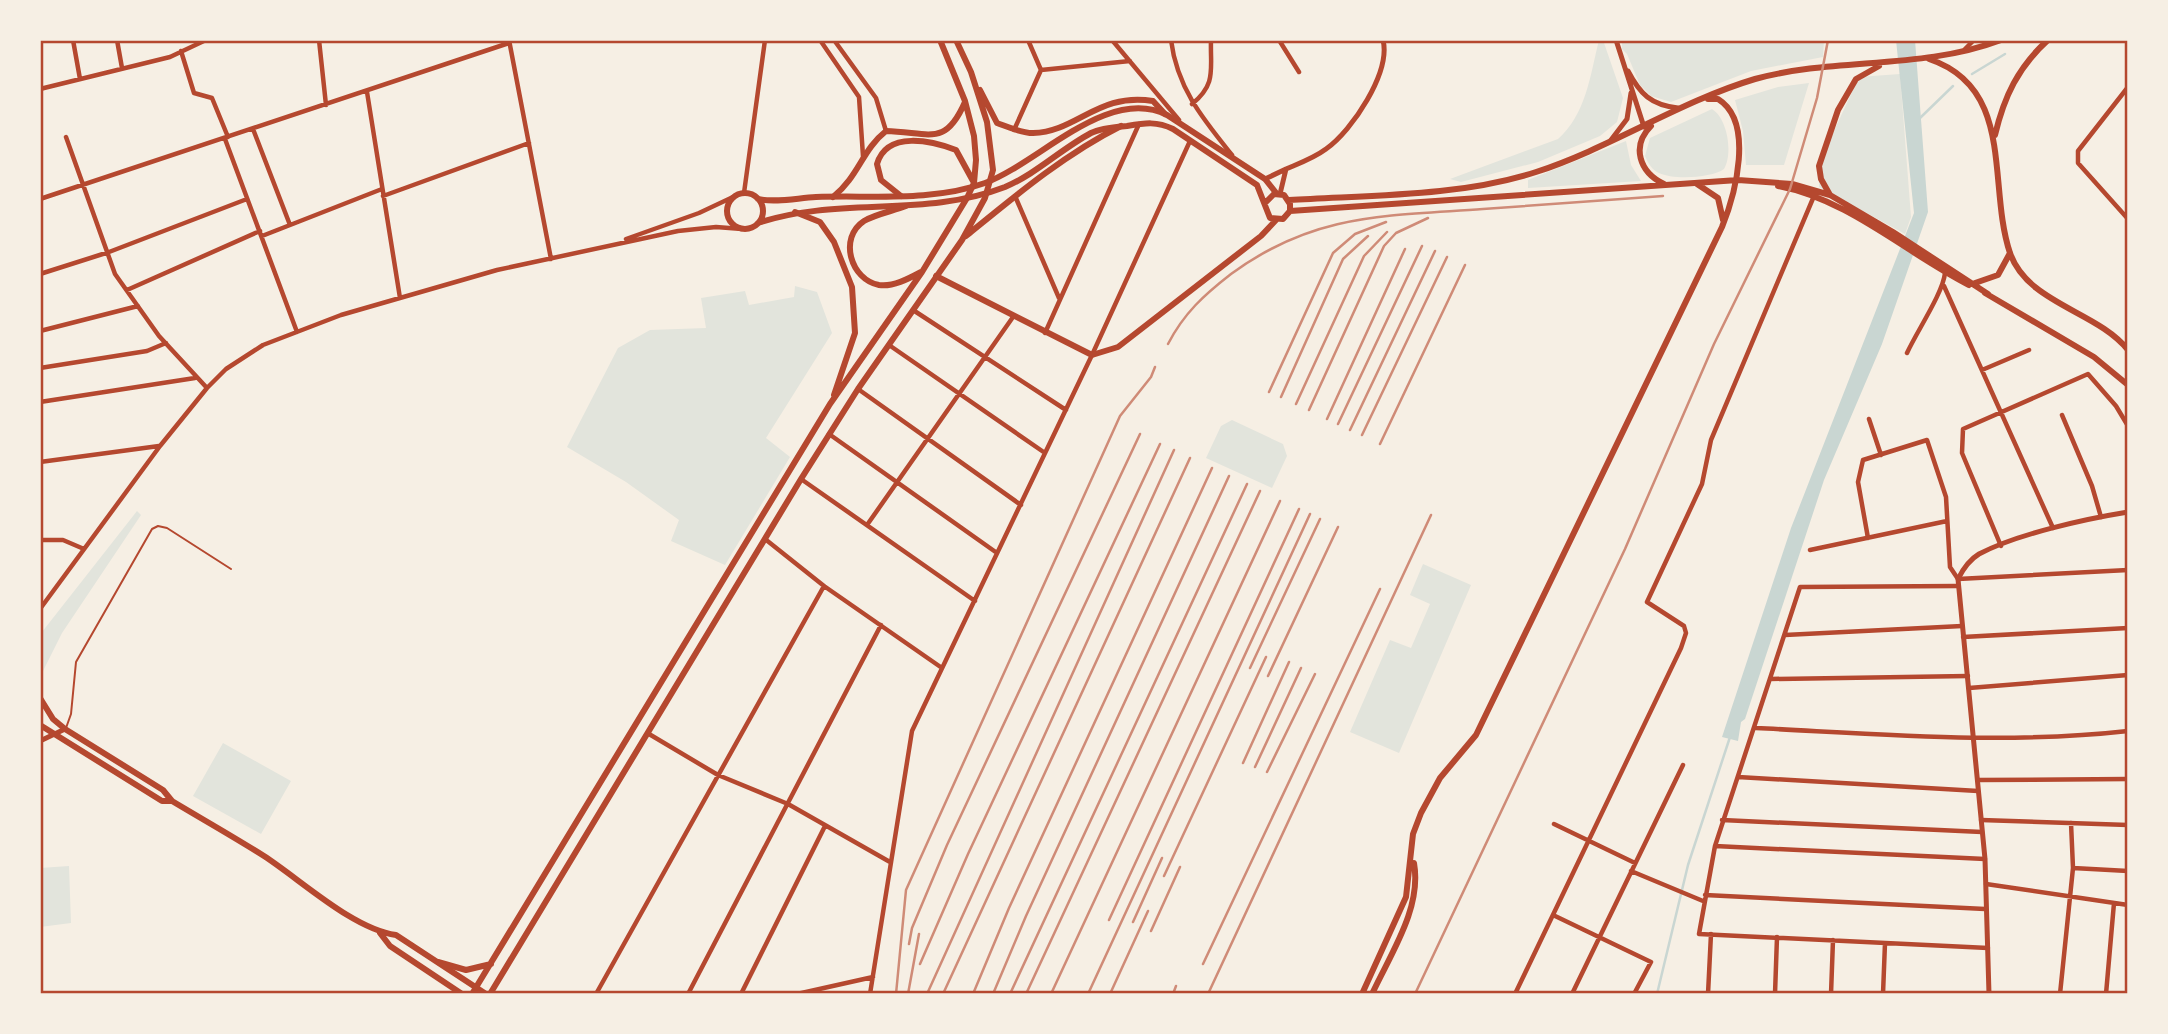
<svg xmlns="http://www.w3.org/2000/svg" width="2168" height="1034" font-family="'Archivo Narrow',sans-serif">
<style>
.green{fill:#e2e4dc}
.water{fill:#c9d6d2}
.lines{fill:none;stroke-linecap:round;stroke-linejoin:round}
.stream{stroke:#c9d6d2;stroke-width:2.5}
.service{stroke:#b5482f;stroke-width:2}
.minor{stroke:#b5482f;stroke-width:4.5}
.tertiary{stroke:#b5482f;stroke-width:5}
.secondary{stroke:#b5482f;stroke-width:6}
.primary{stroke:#b5482f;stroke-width:6}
.rail{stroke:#cf8b77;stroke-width:2.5}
.neatline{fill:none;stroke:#b5482f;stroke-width:2.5}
</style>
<rect width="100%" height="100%" fill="#f6efe4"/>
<!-- green -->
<path class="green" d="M1599 40H1603L1623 98 1617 122 1600 136 1538 162 1461 182 1450 179 1558 139C1586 114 1590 76 1599 40Z
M1622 40H1824L1823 57 1751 71 1671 102 1651 96 1640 85 1627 54 1622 49Z
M1900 74 1911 217 1905 234 1819 187 1820 161 1859 77Z
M1809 83 1784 165H1746L1743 131 1735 100 1778 87Z
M1712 109C1728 119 1733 154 1724 169 1712 178 1673 180 1659 173 1652 170 1648 163 1645 156L1650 138Z
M1626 141 1631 165 1641 181 1528 188V180Z
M795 286 817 292 832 333 766 438 790 457 725 565 671 541 679 520 626 482 567 447 618 348 650 330 706 328 701 298 745 291 749 305 794 297Z
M1232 420 1283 444 1287 456 1272 488 1206 458 1221 426Z
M137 511 141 515 62 633 41 675 42 632Z
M1423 564 1471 585 1399 753 1350 732 1390 640 1411 648 1430 604 1410 595Z
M223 743 291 781 261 834 193 796Z
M69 866 71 923 40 927V868Z"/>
<!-- water -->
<path class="water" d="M1896 40H1915L1928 212 1882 344 1824 480 1745 719 1741 722 1738 741 1722 737 1791 528 1914 213Z"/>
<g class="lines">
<!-- stream -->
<path class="stream" d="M1972 74 2005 54
M1920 118 1953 86
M1657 994 1688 865 1730 737"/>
<!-- service -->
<path class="service" d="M66 728 71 714 76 662 152 529 158 526 167 528 231 569"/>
<!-- minor -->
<path class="minor" d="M73 40 80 79
M117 40 122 68
M319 40 326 105
M509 40 551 259
M820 40 859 97 863 156
M834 40 876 98 886 131
M1028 40 1041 70
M1112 40 1179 120
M1171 40C1177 88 1203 119 1232 155
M1279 40 1299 72
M1965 49 1974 40
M181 51 194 93 212 98 228 137
M2128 87 2078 151V163L2128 219
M40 89 170 57 206 40
M367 92 400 298
M1192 104C1217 84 1210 69 1211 40
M253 129 290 225
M1014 130 1041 70 1130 61
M66 137 115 274 159 336 207 388
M225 139 297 332
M744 193 765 40
M383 196 529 143
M1015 196 1059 298
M40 199 509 43
M262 236 382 189
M626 239 699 213 733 197
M40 274 109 252 247 199
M1944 286 2053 528
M127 290 260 231
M913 310 1066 410
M40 331 138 306
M1045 333 1139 124
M889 345 1045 453
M1907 353C1917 331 1943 293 1945 273
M40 368 147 351 166 343
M1982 370 2029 350
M858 389 1021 505
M40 402 195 378
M2062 415 2092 486 2101 517
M1869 419 1881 455
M829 434 997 553
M40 462 159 446
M801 479 975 601
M867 525 1013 317
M1868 538 1858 482 1863 460 1927 440 1946 497 1950 567 1958 579 2128 570
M765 539 824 586 942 668
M40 540H63L84 549
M2001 546 1962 453 1963 429 2088 374 2116 406 2128 426
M1810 550 1947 521
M1957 586 1800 587 1715 846 1699 934 1988 948
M40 609 160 446 207 388 226 369 263 345 341 315 497 270 678 231 716 227 742 229
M1785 635 1962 626
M1963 637 2128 628
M1770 679 1968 676
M1969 688 2128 675
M1756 728C1879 734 2004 745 2128 731
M649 734 718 775 788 804 890 862
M1738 777 1978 791
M1978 780 2128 779
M1722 820 1982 832
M1981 820 2128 825
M1554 824 1635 863
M1715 846 1985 859
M2073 868 2128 871
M1631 871 1703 901
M1986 884 2128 905
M1705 895 1985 909
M1553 915 1651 962 1634 994
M163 994H168
M596 994 824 586
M688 994 881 625
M741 994 825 826
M797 994 873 977
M870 994 912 731 1092 355 1190 141
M1515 994 1681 648 1686 633 1684 626 1647 602 1702 484 1711 440 1814 196
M1572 994 1683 765
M1708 994 1711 934
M1775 994 1777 937
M1831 994 1833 940
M1883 994 1885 943
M2060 994 2073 868 2071 823
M2106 994 2114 903"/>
<!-- tertiary -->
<path class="tertiary" d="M1616 40 1644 127
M1628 71C1640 94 1651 105 1678 108
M1611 140 1627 119 1631 93
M1265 179 1286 169
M1280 194 1286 169C1300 163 1314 158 1326 149 1352 131 1391 72 1383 40
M40 741 65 729
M1989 994 1985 859 1958 579C1963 569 1969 560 1979 554 2017 534 2085 519 2128 512"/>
<!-- secondary -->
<path class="secondary" d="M1929 59C2016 88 1987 185 2010 253 2028 304 2097 311 2128 350
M1651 126C1631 146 1639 172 1664 184
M1995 135C2004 97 2018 67 2048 40
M1697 184 1718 198 1723 220
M1778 186C1848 199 1906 253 1969 285
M727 211a18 18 0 1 1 36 0a18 18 0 1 1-36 0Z
M1830 195 1821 179 1819 166 1838 110 1856 79 1879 66
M758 199C776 203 797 198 816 197 871 195 932 202 985 183 1039 163 1108 85 1167 115L1265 179 1277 194
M1289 200C1370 195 1458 197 1536 172 1610 148 1681 101 1755 79 1835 57 1922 70 2001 40
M1290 211 1738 180 1792 184 1830 195 1893 232 1988 294
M758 223C839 196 925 218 1005 187 1036 174 1061 149 1091 133 1101 128 1116 127 1127 126 1145 123 1157 121 1173 129L1257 185 1270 218 1283 219 1290 211V204L1284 195 1274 194 1266 202
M936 276 1092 355 1118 347 1261 236 1276 220
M1975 283 1998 275 2010 253
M1985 293 2094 357 2128 385
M40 698 53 719 65 729 163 790 172 801C202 819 234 837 264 856 301 880 353 929 396 935L486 994
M40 725 162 801H172
M380 933 390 946 462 994
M1362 994 1406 897 1413 834 1421 813 1440 778 1476 735 1722 227C1735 195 1755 122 1718 99H1708
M1372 994C1391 953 1422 908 1414 863"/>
<!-- primary -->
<path class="primary" d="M980 90 997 123C1008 127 1021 133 1033 133 1077 132 1098 92 1153 101L1165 114
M901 196 881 180 877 164C887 130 932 141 956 150L973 181
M833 197C859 176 862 150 886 131 929 132 945 148 965 102
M906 206C893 211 876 214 864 221 838 238 851 280 879 285 893 287 908 279 921 272
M795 212 820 222 834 242 852 287 855 333 834 395
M966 236C1015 196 1065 154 1121 126
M438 962 466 970 491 964
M472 994 830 404 922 272 967 198 974 183 976 160 974 136 965 101 940 40
M490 994 801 479 858 389 962 240 985 198 993 170 987 122 971 72 956 40"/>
<!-- rail -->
<path class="rail" d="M1168 344C1184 313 1204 295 1231 274 1314 213 1385 216 1483 209 1543 205 1603 200 1663 196
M1269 392 1333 253 1355 234 1386 222
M1281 397 1343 259 1368 236
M1296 404 1364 256 1387 232
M1309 410 1384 246 1396 233 1428 218
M1327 419 1405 249
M1338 424 1422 246
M1350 430 1435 251
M1362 435 1447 257
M1380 444 1465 265
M1250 668 1320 519
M1268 676 1338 527
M1243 763 1289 662
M1255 767 1301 668
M1267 772 1315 674
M1164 876 1266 657
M1109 920 1299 509
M1133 922 1162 858
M1151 931 1180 867
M909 944 912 928 947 845 1140 434
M920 964 968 854 1160 444
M1203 964 1380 589
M896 994 906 890 1120 416 1151 377 1155 367
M908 994 919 934
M927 994 1174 450
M943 994 1190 458
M973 994 1009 908 1212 468
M993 994 1026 916 1229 476
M1010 994 1247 484
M1026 994 1260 491
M1051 994 1280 501
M1088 994 1310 514
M1110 994 1148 911
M1173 994 1176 986
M1208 994 1431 515
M1415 994 1625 549 1714 344 1790 189 1817 98 1828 40"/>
</g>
<!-- border -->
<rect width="2168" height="1034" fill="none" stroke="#f6efe4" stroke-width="84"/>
<rect x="42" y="42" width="2084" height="950" class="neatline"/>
</svg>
